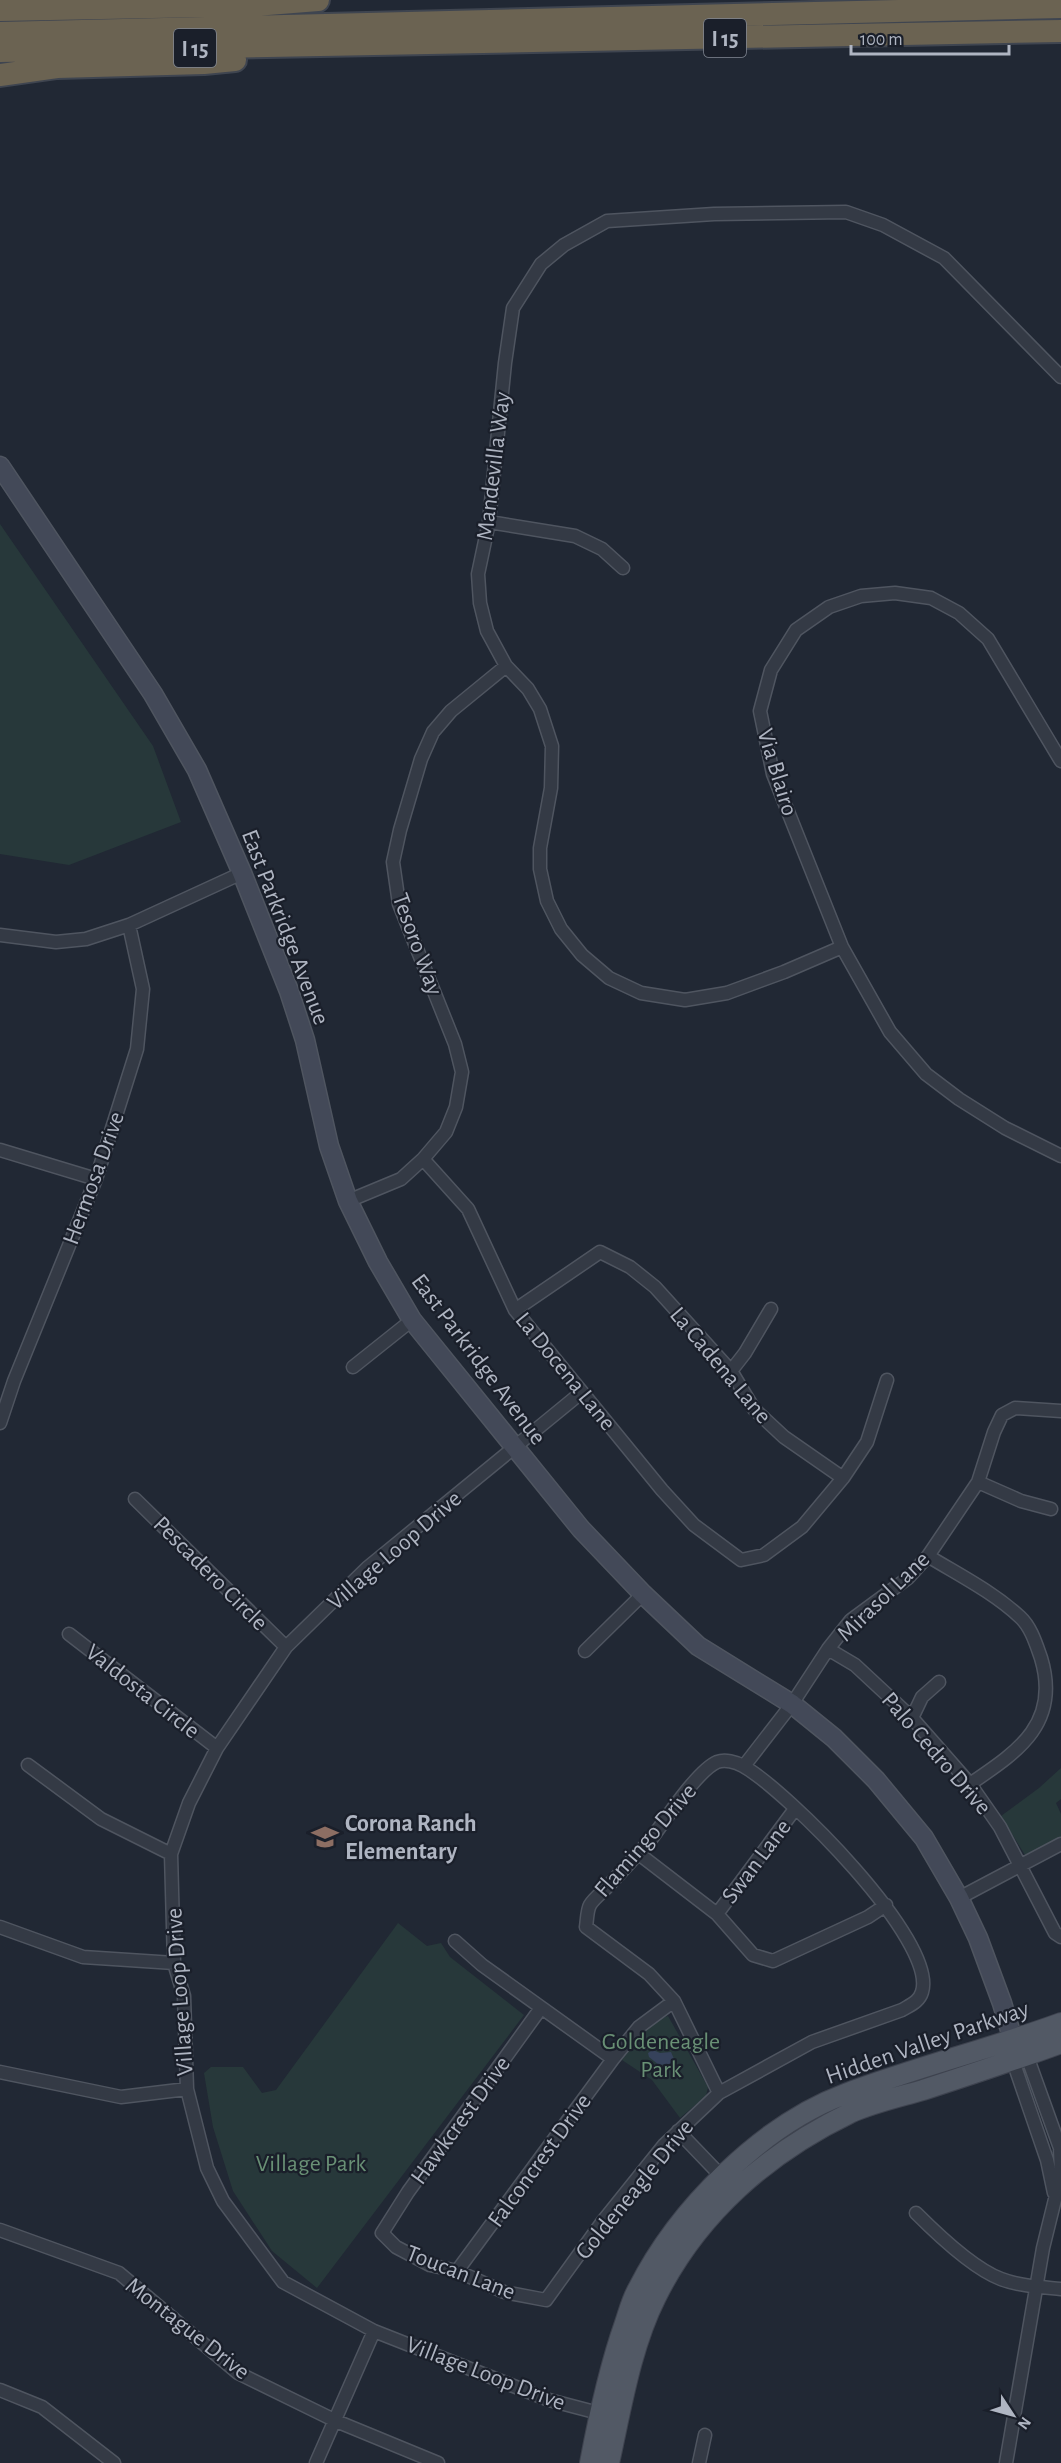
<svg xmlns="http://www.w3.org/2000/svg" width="1061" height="2463" font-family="'Alegreya Sans',sans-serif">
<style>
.green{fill:#27383a}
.water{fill:#36425b}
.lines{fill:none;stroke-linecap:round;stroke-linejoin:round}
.street-casing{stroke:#4f5560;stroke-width:15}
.secondary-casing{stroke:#4f5560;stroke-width:21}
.primary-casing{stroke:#3e434f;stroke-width:22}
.highway-casing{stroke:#3f4550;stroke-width:26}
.street{stroke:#343a45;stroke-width:12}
.secondary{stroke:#434958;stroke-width:18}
.primary{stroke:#525965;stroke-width:20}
.highway{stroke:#6b6352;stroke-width:22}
.labels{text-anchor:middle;stroke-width:4.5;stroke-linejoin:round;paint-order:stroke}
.shield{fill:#1a1f2a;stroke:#828894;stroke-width:1.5}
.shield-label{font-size:22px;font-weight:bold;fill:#afb5c2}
.street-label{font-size:24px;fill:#afb5c2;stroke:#1a1f2a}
.poi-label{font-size:24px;font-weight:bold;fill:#afb5c2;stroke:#1a1f2a;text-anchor:start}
.park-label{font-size:24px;fill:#699075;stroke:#1a1f2a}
</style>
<rect width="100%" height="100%" fill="#212834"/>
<!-- green -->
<path class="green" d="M0 524 153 746 181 822 69 865 0 854Z
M1061 1768V1799L1056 1803 1061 1814V1838L1025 1855 1001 1816 1039 1788Z
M398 1923 427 1946 441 1943 450 1957 524 2015 317 2288 272 2251 233 2191 213 2127 204 2073 211 2067H243L262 2093 276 2090Z
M668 2016 708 2087 706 2096 680 2118 652 2080 622 2060C633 2045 649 2021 668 2016Z"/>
<!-- water -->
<path class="water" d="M653 2050 660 2053 671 2052 674 2059 670 2064 659 2065 649 2057 648 2053Z"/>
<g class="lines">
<defs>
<path id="street" d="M489 522 575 536 602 549 623 568
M1061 761 988 639 959 613 931 598 895 593 861 596 829 607 796 630 771 670 760 711 773 774 842 947 890 1032 926 1074 959 1099 1005 1128 1061 1156
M0 935 56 942 86 939 129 925 242 873
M842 947 784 972 727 993 685 1000 641 993 609 978 582 955 561 929 547 901 540 869V848L551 788 552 746 540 709 528 689 506 666 487 631 480 603 478 574 489 522 505 363 513 308 541 264 564 245 607 221 714 214 846 212 883 225 944 258 1061 377
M0 1150 96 1179
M423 1159 468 1209 515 1310 662 1490 694 1525 741 1560 764 1555 802 1527 843 1478 867 1442 887 1380
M348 1201 401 1179 423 1159 446 1132 456 1107 462 1072 455 1044 399 904 393 862 400 830 421 759 433 732 451 711 506 666
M515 1310 600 1252 630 1267 655 1287 731 1371 754 1409 784 1437 843 1478
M353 1367 412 1320
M731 1371 745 1353 771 1309
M582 1392 367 1568 286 1647 217 1748 189 1803 171 1854 174 1963 184 1996 187 2089 207 2168 223 2201 283 2282 374 2331 549 2400 606 2415
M0 1423 14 1381 96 1179 137 1049 143 989 129 925
M978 1482 1021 1501 1051 1509
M135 1499 286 1647
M928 1556C959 1575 993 1592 1020 1617 1031 1627 1036 1644 1041 1658 1061 1724 1017 1752 970 1784
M69 1634 217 1748
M828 1649 855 1665 912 1718 970 1784 1000 1827 1055 1933 1061 1937
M585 1651 643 1594
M912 1718 922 1697 939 1682
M28 1765 101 1819 171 1854
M744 1766 792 1704 828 1649 851 1620 908 1578 928 1556 978 1482 994 1432 1002 1415 1015 1408 1061 1411
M639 1854 717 1914 753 1955 773 1961 868 1917 886 1905
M959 1898 1061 1844
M717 1914 795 1809
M0 1927 83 1957 174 1963
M455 1941 482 1965 613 2059
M541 2008 408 2192 382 2233 396 2247 430 2265 457 2271 504 2292 546 2300 603 2221 664 2145 719 2093 812 2042 902 2010C910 2005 919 2002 922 1992 938 1941 786 1790 743 1766 736 1762 725 1759 717 1762 697 1771 666 1819 652 1838 638 1854 624 1869 609 1885 604 1891 594 1898 590 1905 587 1910 587 1921 586 1927L649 1974 674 2001 719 2093
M1013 2061 1047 2160 1054 2193
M0 2072 121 2097 187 2089
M678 2131 725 2180
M916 2213C936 2233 974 2269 1001 2279 1019 2286 1041 2287 1061 2289
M0 2230 119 2273 238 2373 336 2421 438 2463
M457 2271 613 2059 639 2027 674 2001
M0 2390 42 2407 114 2463
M316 2463 374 2331
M699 2463 705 2435
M1006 2463 1043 2248 1061 2175 1060 2148 1027 2056"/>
<path id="secondary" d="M0 466 153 694 197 770 242 873 289 991 305 1040 329 1146 348 1201 378 1262 412 1320 581 1529 643 1594 698 1646 792 1704 834 1738 876 1780 924 1838 959 1898 978 1938 1002 2003 1013 2040V2054"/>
<path id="primary" d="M590 2463C599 2415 609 2368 625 2323 629 2311 632 2299 638 2289 678 2209 762 2125 845 2094 916 2067 990 2049 1061 2023
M609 2463C621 2409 631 2346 656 2297 697 2214 767 2153 850 2113 872 2103 899 2097 923 2090 969 2075 1015 2060 1061 2043"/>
<path id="highway" d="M0 10 255 5 318 0
M0 33 1061 7
M0 51 1061 31
M0 75 57 67 204 63 235 60"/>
</defs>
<!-- street casing -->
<use href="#street" class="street-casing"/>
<!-- secondary casing -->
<use href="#secondary" class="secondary-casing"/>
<!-- primary casing -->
<use href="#primary" class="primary-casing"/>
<!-- highway casing -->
<use href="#highway" class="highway-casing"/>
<!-- street -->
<use href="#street" class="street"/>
<!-- secondary -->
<use href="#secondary" class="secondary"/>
<!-- primary -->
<use href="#primary" class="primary"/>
<!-- highway -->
<use href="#highway" class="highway"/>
</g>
<!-- icons -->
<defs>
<symbol id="school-bare" viewBox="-9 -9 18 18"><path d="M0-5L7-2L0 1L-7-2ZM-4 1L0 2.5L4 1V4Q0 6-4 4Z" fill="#8d6e63" stroke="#1a1f2a" stroke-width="2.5" paint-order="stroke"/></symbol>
</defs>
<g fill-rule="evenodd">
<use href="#school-bare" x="306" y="1818" width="38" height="38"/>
</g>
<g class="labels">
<!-- shield labels -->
<g class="shield">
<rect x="704" y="19" width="42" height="38" rx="4.5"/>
<rect x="174" y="29" width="42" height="38" rx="4.5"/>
</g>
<g class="shield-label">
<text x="725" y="46">I 15</text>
<text x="195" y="56">I 15</text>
</g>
<!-- street labels -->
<g class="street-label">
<text transform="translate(493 466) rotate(-83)" y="8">Mandevilla Way</text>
<text transform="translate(778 772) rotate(73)" y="8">Via Blairo</text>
<text transform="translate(286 927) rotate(69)" y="8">East Parkridge Avenue</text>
<text transform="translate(418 944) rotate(70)" y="8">Tesoro Way</text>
<text transform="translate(93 1178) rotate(-70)" y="8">Hermosa Drive</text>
<text transform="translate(479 1359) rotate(53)" y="8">East Parkridge Avenue</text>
<text transform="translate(721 1365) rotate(50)" y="8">La Cadena Lane</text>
<text transform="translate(566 1371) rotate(51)" y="8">La Docena Lane</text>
<text transform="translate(394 1550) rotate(-41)" y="8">Village Loop Drive</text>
<text transform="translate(211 1573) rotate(45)" y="8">Pescadero Circle</text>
<text transform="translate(883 1596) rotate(-44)" y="8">Mirasol Lane</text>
<text transform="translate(143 1691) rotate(38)" y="8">Valdosta Circle</text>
<text transform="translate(937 1753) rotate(49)" y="8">Palo Cedro Drive</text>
<text transform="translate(645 1840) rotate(-49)" y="8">Flamingo Drive</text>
<text transform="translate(756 1861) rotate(-53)" y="8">Swan Lane</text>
<text transform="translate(179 1992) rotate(-94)" y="8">Village Loop Drive</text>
<text transform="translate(927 2042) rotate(-19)" y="8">Hidden Valley Parkway</text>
<text transform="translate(460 2120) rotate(-54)" y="8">Hawkcrest Drive</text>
<text transform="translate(539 2160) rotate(-54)" y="8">Falconcrest Drive</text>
<text transform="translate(634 2189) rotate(-51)" y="8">Goldeneagle Drive</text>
<text transform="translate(461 2272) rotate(21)" y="8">Toucan Lane</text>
<text transform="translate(188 2328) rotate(38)" y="8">Montague Drive</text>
<text transform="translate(486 2373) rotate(21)" y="8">Village Loop Drive</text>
</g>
<!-- poi labels -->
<g class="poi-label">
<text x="345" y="1831">Corona Ranch<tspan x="345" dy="28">Elementary</tspan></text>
</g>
<!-- park labels -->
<g class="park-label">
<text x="661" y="2049">Goldeneagle<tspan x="661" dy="28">Park</tspan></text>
<text x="311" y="2171">Village Park</text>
</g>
</g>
<!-- north arrow -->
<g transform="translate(1013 2415) rotate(126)" stroke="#1a1f2a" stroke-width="4.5" paint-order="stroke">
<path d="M0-4.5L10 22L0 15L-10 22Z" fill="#afb5c2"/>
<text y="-9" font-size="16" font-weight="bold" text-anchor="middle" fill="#afb5c2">N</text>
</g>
<!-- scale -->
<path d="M851 45v9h158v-9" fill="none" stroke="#afb5c2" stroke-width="3"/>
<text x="860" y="45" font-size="18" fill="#afb5c2" stroke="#1a1f2a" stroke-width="4.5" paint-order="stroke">100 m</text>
</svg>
